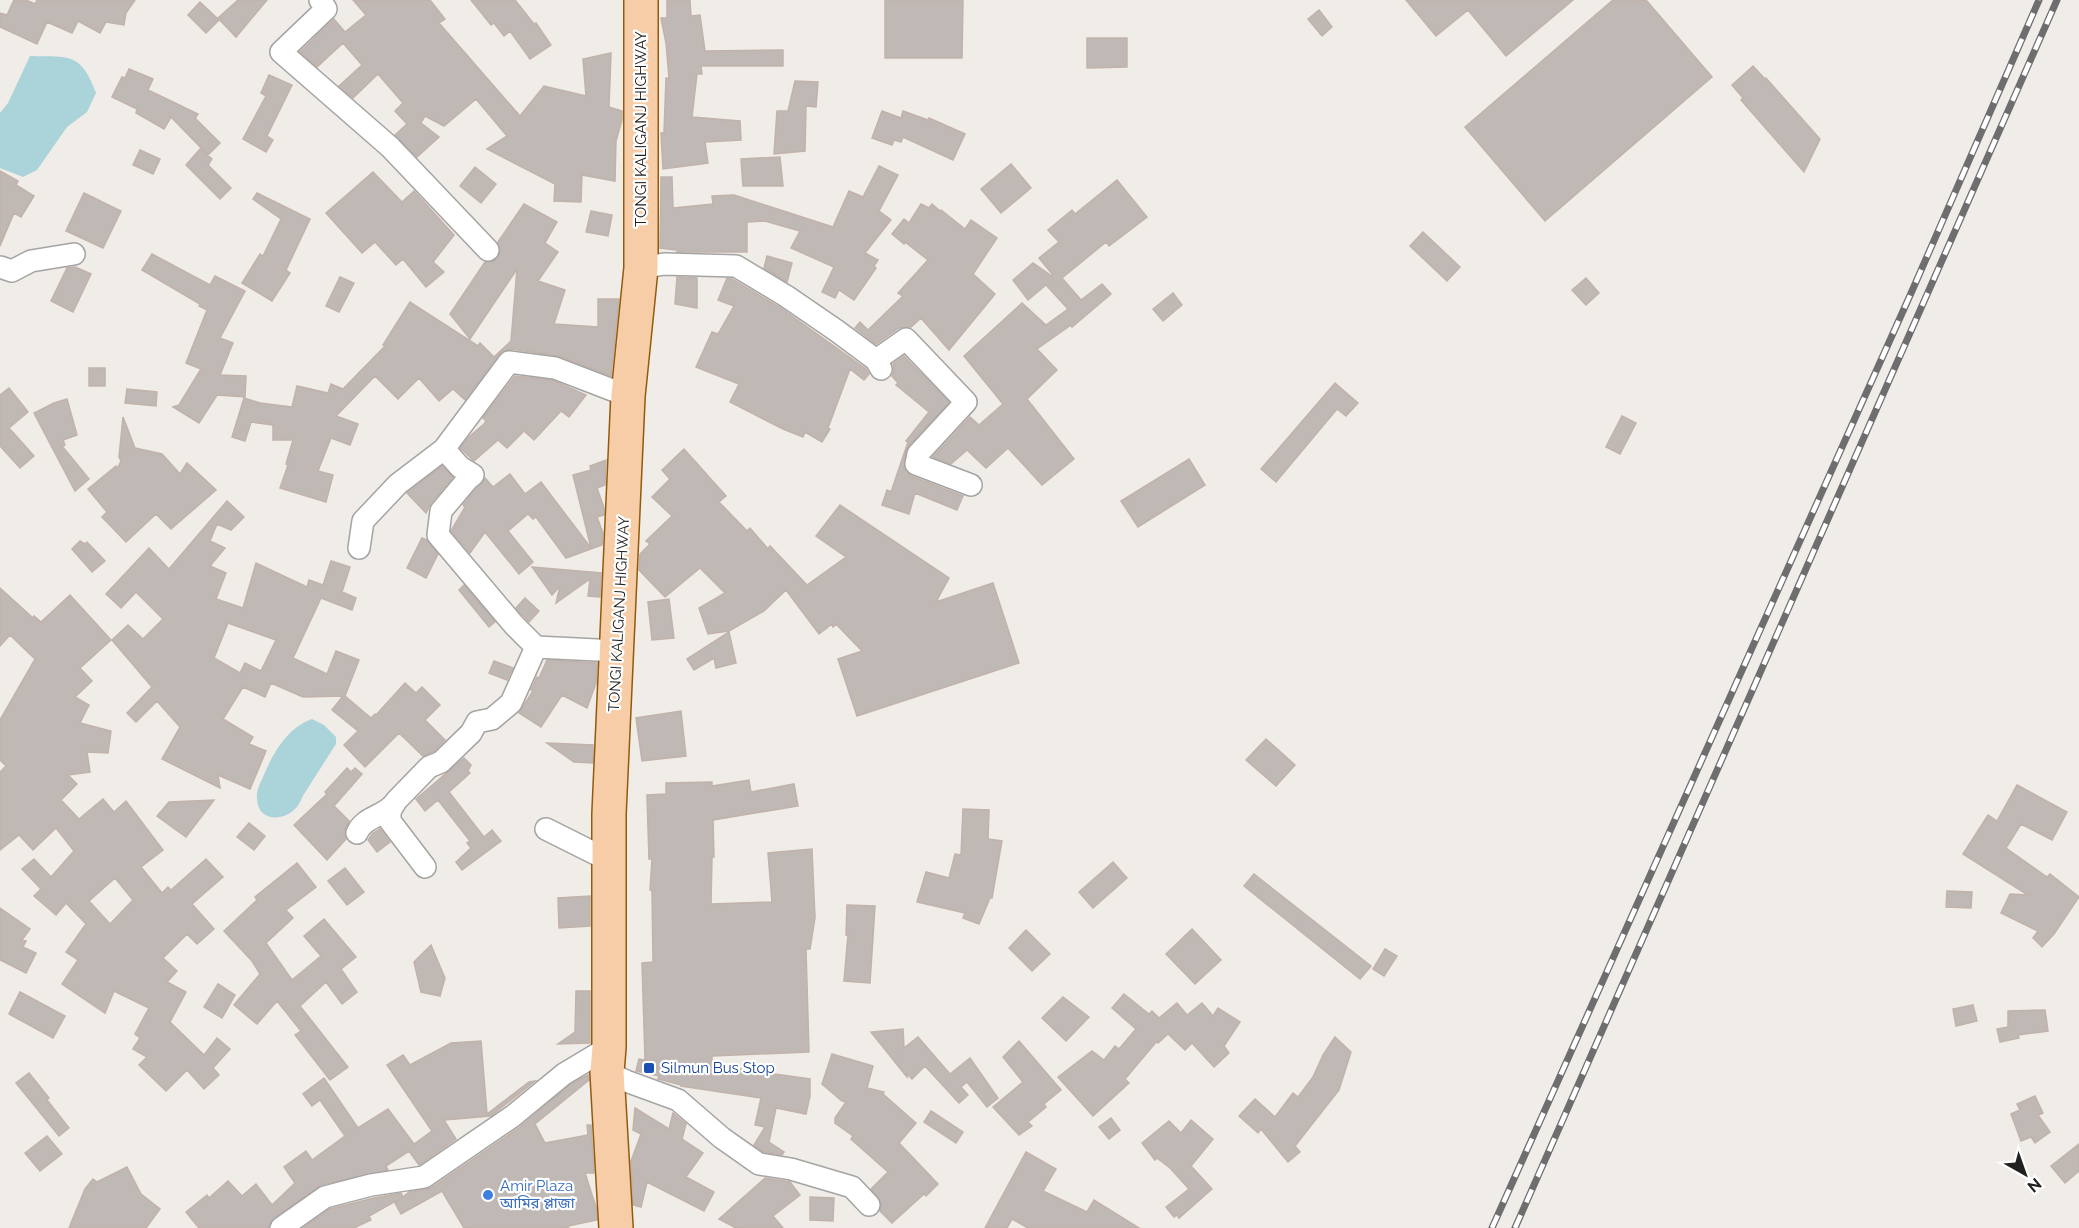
<svg xmlns="http://www.w3.org/2000/svg" width="2079" height="1228" font-family="Raleway,'Noto Sans Bengali',sans-serif">
<style>
.water{fill:#abd3da}
.building{fill:#c0b8b4;stroke:#c1b2aa;stroke-width:1.5;fill-rule:evenodd}
.lines{fill:none;stroke-linecap:round;stroke-linejoin:round}
.street-casing{stroke:#a4a4a4;stroke-width:24}
.primary-casing{stroke:#925a0a;stroke-width:36}
.street{stroke:#fff;stroke-width:21}
.primary{stroke:#f6cda6;stroke-width:33}
.rail-casing{stroke:#6e6e6e;stroke-width:7}
.rail{stroke:#fff;stroke-width:4.5;stroke-dasharray:14;stroke-linecap:butt}
.transit-dot{fill:#1a4fb4;stroke:#fff;stroke-width:2}
.shop-dot{fill:#3f7fe0;stroke:#fff;stroke-width:2}
.labels{text-anchor:middle;stroke-width:4.5;stroke-linejoin:round;paint-order:stroke}
.street-label{font-size:15px;fill:#202020;stroke:#fff}
.transit-label{font-size:15px;fill:#164399;stroke:#fff;text-anchor:start}
.shop-label{font-size:15px;fill:#366cbe;stroke:#fff;text-anchor:start}
</style>
<rect width="100%" height="100%" fill="#f0ece7"/>
<!-- water -->
<path class="water" d="M30 56C69 57 81 52 96 93L87 112 67 127 37 170 23 177 0 168V113L8 103Z
M312 719 324 725 336 737V744C326 760 316 775 306 791 302 796 301 802 297 807 284 822 258 822 257 799 256 791 260 784 263 777 273 753 287 728 312 719Z"/>
<!-- building -->
<path class="building" d="M14 0H26L35 4 37 0H135L126 13 124 25 106 22 100 33 78 21 72 33 47 22 37 44 0 27V13L7 15Z
M238 0H267L236 37 218 18Z
M353 0H430L445 19 439 23 520 116 544 86 586 96 583 59 611 53 609 107 622 111V120L616 141 615 181 582 175 581 202 554 201 555 184 487 149 507 136 476 99 444 126 425 116 421 123 439 137 417 157 395 135 407 124 395 111 403 103 378 74 353 98 339 86 362 65 343 43 317 67 300 52 334 19 345 32 366 15Z
M471 0H515L534 24 536 23 551 45 530 59 510 31 504 36 494 23 491 25Z
M667 0H690L691 16 700 15 705 51 783 50V66H701L702 74H697L692 117 740 121 741 140 705 142 708 163 663 169 661 133H664L666 78H669L666 43 661 18H667Z
M885 0H963L962 58H885Z
M1406 0H1573L1506 56 1468 10 1436 36Z
M1613 0H1646L1712 77 1545 221 1465 127Z
M200 2 219 20 206 33 188 15Z
M1319 10 1332 27 1322 36 1308 19Z
M1087 38H1127V67L1087 68Z
M1753 66 1765 79 1766 78 1820 139 1804 172 1741 100 1743 98 1732 85Z
M129 69 153 79 148 90 198 114 195 118 220 143 208 155 171 117 164 129 136 113 137 109 112 97 122 77 125 78Z
M269 75 292 85 267 136 273 140 266 152 243 139 266 96 261 93Z
M795 81 818 82 816 107 806 106 805 151 774 154 777 111H788Z
M882 111 901 118 903 111 928 120 929 118 965 134 953 160 903 137 901 142 894 140 892 145 872 138Z
M200 149 212 159 208 165 231 188 220 199 186 165Z
M140 150 160 159 153 174 133 165Z
M780 157 783 186H743L741 159Z
M1011 164 1031 188 1001 213 981 189Z
M879 166 898 175 879 211 891 220 865 253 878 260 874 266 876 268 854 300 839 290 835 298 822 292 834 267 791 248 800 231 765 221 747 222V252H677V250L660 248 661 177H672L673 208 713 204 712 196 734 195 833 227 849 191 863 197Z
M475 167 496 184 481 203 460 186Z
M0 171 18 181 16 185 34 196 21 217 14 213 0 246Z
M373 172 402 202 414 191 454 235 433 262 444 272 426 287 403 259 396 265 375 242 362 253 326 213Z
M1117 180 1147 217 1109 246 1106 242 1062 278 1081 300 1102 284 1111 294 1072 327 1071 325 1037 349 1057 370 1027 399 1074 459 1042 485 1008 448 986 468 967 450 951 464 933 457 970 417 979 425 1003 404 964 356 1022 303 1046 325 1068 309 1046 285 1028 300 1013 280 1033 263 1052 276 1053 275 1039 258 1059 242 1048 230 1072 210 1075 214Z
M84 193 121 211 103 248 66 231Z
M257 193 310 219 286 270 290 273 272 301 242 283 260 254 263 256 281 219 253 199Z
M524 204 557 222 545 243 558 252 538 281 565 290 554 324 598 327V299H619L611 376 559 356 511 349 504 351 499 354 465 400 453 389 439 401 419 378 398 399 375 376 336 416 358 424 350 445 331 438 318 471 333 475 326 502 280 488 288 465 286 464 293 440H273V425L251 422 245 441 232 437 244 398 260 403 292 407 297 386 328 393 331 384 343 389 385 346 383 345 410 302 478 346 480 343 494 357 511 341 517 269 470 339 450 314 485 262H492L497 259 500 253 498 242Z
M921 204 929 208 932 204 940 211 941 210 965 229 971 220 997 238 973 274 995 294 949 350 921 318 911 327 899 328 876 344 855 328 860 322 868 330 903 296 898 293 928 260 905 242 904 244 892 234 904 219 909 223Z
M591 211 612 215 608 236 586 232Z
M1423 232 1460 267 1447 281 1410 246Z
M152 254 210 285 215 276 245 291 220 338 233 343 220 375 246 376 245 397 217 395 199 423 173 407 179 405 201 369 186 363 207 310 199 306 200 304 142 270Z
M767 256 792 263 787 282 764 268Z
M75 267 91 274 73 312 51 301 67 268Z
M340 277 354 283 339 312 326 306Z
M677 277 697 278V308L675 304Z
M727 278 732 279 779 307 866 369 869 374 864 380 850 369 828 428 830 429 822 442 805 432 803 437 783 429 730 402 739 384 696 367 712 332 718 334 734 306 718 300Z
M1586 278 1599 293 1586 305 1572 290Z
M1173 293 1182 305 1163 321 1153 309Z
M904 356 949 402 909 445 906 452 904 468 911 476 963 496 957 510 915 493 909 514 882 505 887 490 891 492 908 442 906 441 929 412 896 385 898 383 892 376 894 370 893 364Z
M89 368H105V386H89Z
M515 376 552 380 586 395 569 417 561 411 534 440 524 431 507 448 498 440 474 461 460 448 470 436 484 424 486 421 483 418Z
M1335 383 1358 403 1346 416 1337 409 1276 482 1261 469Z
M9 388 28 412 9 428 34 456 20 468 0 446V395Z
M127 389 157 392 156 406 125 403Z
M67 399 77 435 63 440 65 445 62 446 89 479 75 491 34 413 54 403Z
M1622 416 1636 423 1620 454 1606 447Z
M123 417 135 448 162 454 180 474 187 463 216 490 171 529 156 514 126 542 102 517 107 512 88 489 116 466 117 469 121 461 119 457Z
M684 449 726 496 719 502 747 531 750 528 768 549 770 546 807 585 846 557 816 536 840 505 949 578 936 602 993 583 1019 663 857 716 838 659 862 651 836 624 833 627 832 624 819 634 786 590 764 611 729 631 708 634 699 608 725 593 700 568 665 597 639 570 640 554 650 544 646 541 672 516 652 497 670 479 662 470Z
M1189 459 1205 485 1138 527 1121 501Z
M606 460 605 485 597 488 604 508V515L597 517 603 533 602 545 566 558 536 517 533 519 528 514 508 531 533 562 519 574 485 532 470 553 451 531 465 507 463 505 485 478 493 487 510 474 525 494 541 482 591 548 573 475 591 470 590 466Z
M442 466 453 477 431 503 426 513 407 493Z
M227 501 244 517 231 530 217 524 210 541 225 548 210 566 226 573 216 599 243 608 256 563 307 587 309 580 323 585 331 561 350 567 342 592 356 598 352 610 321 598 293 658 327 674 336 651 359 660 345 696 371 718 375 714 376 715 405 683 416 693 422 687 440 705 425 720 445 740 434 751 423 756 399 733 365 767 344 745 358 731 332 710 343 696 303 697 271 683 265 697 243 687 223 719 253 737 249 744 266 751 250 789 218 775 220 788 162 759 180 727 157 701 136 722 127 713 152 687 112 640 128 625 143 639 163 619 136 592 121 608 106 594 149 548 169 569ZM228 623 276 640 261 671 245 663 240 673 214 658Z
M422 538 427 540 438 554 426 578 407 568Z
M80 541 85 544 87 542 105 561 92 572 72 549Z
M532 567 601 573 600 597 588 596 590 579 556 603 560 586 552 595Z
M464 585 495 622 489 627 459 590Z
M0 588 33 618 34 616 41 622 70 595 111 640 80 668 92 681 75 697 89 705 80 723 111 731 108 753 87 752 90 772 68 775 77 784 61 800 79 819 103 799 114 812 126 801 163 850 141 867 162 893 168 887 171 890 206 859 223 877 192 904 214 929 197 944 187 934 163 958 177 971 167 982 186 992 170 1022 204 1055 217 1038 230 1049 213 1068 219 1075 204 1089 187 1070 166 1091 139 1065 147 1057 133 1049 140 1038 135 1034 149 1008 114 991 105 1013 62 984 78 960 66 952 86 924 66 903 56 915 34 896 41 889 22 869 34 859 51 877 74 851 56 828 33 850 19 835 0 850V772L6 766 0 760V720L35 659 10 635 0 646ZM115 878 133 900 110 924 89 901Z
M525 598 539 611 529 622 516 608Z
M669 599 674 638 652 640 648 602Z
M729 632 736 663 716 668 714 658 694 670 687 659Z
M547 660 597 663 596 683 587 708 562 695 541 727 519 713 533 691 531 690 537 677 539 678Z
M494 661 513 668 507 680 489 673Z
M681 711 686 756 642 761 636 718Z
M1266 739 1295 765 1276 786 1246 760Z
M547 743 593 745V763L574 762Z
M464 758 471 765 468 771 470 773 449 792 484 837 492 830 501 841 462 870 456 862 471 848 467 843 470 841 438 800 425 811 416 799Z
M347 768 351 772 355 768 362 774 334 806 349 821 344 832 346 839 327 860 294 825 327 794 325 792Z
M749 780 751 792 794 784 798 806 713 820 714 857H712L711 904 772 902 768 853 812 849 815 918 810 949H806L809 1052 712 1056V1065L810 1079V1096L806 1114 776 1108 769 1142 784 1152 782 1155 764 1152 754 1145 765 1127 755 1125 761 1098 681 1086V1085L658 1079 659 1076 636 1071 639 1059 645 1060 642 963 653 962 652 890H650L652 859H649L647 795 666 794V783L712 782V786Z
M2017 785 2067 812 2052 840 2021 824 2006 848 2047 877 2050 874 2079 897 2054 934 2042 947 2033 938 2038 931 2001 913 2010 894 2028 895 1963 854 1988 815 1997 821Z
M214 800 186 837 157 816 169 802Z
M963 809 989 810 988 839 1002 841 992 898H990L979 924 963 918 965 913 917 902 926 872 949 878 955 854 961 855Z
M249 823 265 836 254 850 237 837Z
M380 829 390 842 377 852 368 840 373 833Z
M1113 862 1127 878 1093 908 1079 892Z
M297 863 316 887 286 910 293 918 266 943 292 980 321 956 304 936 324 919 356 957 341 969 357 992 342 1004 326 982 300 1006 348 1067 330 1080 295 1035 301 1031 277 1001 257 1024 234 1005 260 974 252 961 224 931 257 900 255 897Z
M345 868 364 892 347 905 328 881Z
M1254 874 1371 966 1360 979 1244 886Z
M1947 891 1972 892 1971 908 1946 907Z
M590 896V926L559 928 558 898Z
M847 905 875 906 870 983 844 981 848 935H846Z
M0 908 30 929 22 940 26 941 23 947 36 953 26 973 0 960Z
M1192 929 1221 960 1195 984 1166 954Z
M1026 930 1050 954 1032 971 1009 948Z
M431 945 445 978 440 996 421 992 414 962Z
M1385 949 1397 956 1384 976 1373 969Z
M218 984 235 995 222 1018 204 1007Z
M576 991H590V1043L558 1044 575 1032Z
M20 992 65 1016 53 1038 9 1014Z
M1124 994 1149 1014 1152 1011 1159 1018 1177 1003 1187 1015 1202 1003 1213 1016 1218 1008 1240 1022 1224 1046 1229 1053 1214 1067 1192 1043 1185 1050 1168 1034 1158 1043 1157 1041 1125 1079 1129 1083 1093 1116 1058 1077 1092 1051 1104 1060 1115 1046 1119 1049 1136 1029 1112 1008Z
M1063 997 1089 1017 1066 1041 1042 1018Z
M1973 1005 1977 1021 1956 1026 1953 1009Z
M2045 1010 2048 1031 2018 1035 2019 1038 2000 1042 1997 1029 2008 1027V1011Z
M903 1029 904 1048 918 1037 950 1074 970 1058 998 1098 987 1107 967 1082 961 1087 968 1095 959 1103 925 1066 912 1079 907 1074V1077L871 1032Z
M1335 1037 1351 1052 1339 1090 1295 1146 1300 1152 1288 1162 1261 1129 1258 1133 1239 1116 1255 1099 1275 1117 1293 1093 1298 1097 1313 1077 1323 1055Z
M481 1041 487 1114 529 1082 535 1081 491 1116 444 1120 456 1139 419 1165 409 1151 386 1166 388 1170 321 1185 274 1218 268 1228H199L186 1212 207 1195 209 1198 228 1181 242 1196 256 1184 272 1205 295 1183 284 1167 306 1151 312 1160 345 1136 320 1100 312 1106 303 1094 324 1078 358 1128 388 1109 414 1144 432 1131 387 1065 403 1055 410 1065 451 1043Z
M1019 1041 1061 1090 1044 1104 1046 1107 1028 1122 1032 1126 1019 1135 993 1107 1023 1082 1003 1057Z
M832 1054 873 1066 867 1088 884 1092 883 1094 916 1123 899 1143 938 1184 926 1196 924 1194 892 1223 880 1211 881 1202 871 1189 888 1172 851 1139 853 1136 835 1123V1118L846 1102 842 1101 822 1084Z
M29 1073 49 1098 47 1100 69 1128 59 1136 16 1083Z
M588 1075 589 1080 535 1124 545 1143 588 1135 587 1125H591L594 1173H585L596 1207 597 1220 568 1226 569 1228H464L442 1191 401 1214 395 1203 401 1198 369 1216 371 1220 354 1228H303L330 1209 374 1198 401 1193 403 1197 409 1192 431 1188 520 1127 571 1084Z
M2035 1096 2043 1113 2038 1115 2050 1132 2035 1143 2031 1137 2021 1141 2011 1114 2020 1110 2017 1104Z
M635 1108 669 1129 673 1113 686 1124 682 1139 703 1153 686 1177 714 1192 704 1211 647 1182 641 1207 633 1205 631 1161 641 1134 633 1130Z
M931 1111 963 1132 956 1143 924 1122Z
M1111 1118 1120 1130 1109 1139 1099 1127Z
M1191 1120 1213 1139 1191 1166 1212 1189 1179 1218 1177 1215 1174 1217 1166 1207 1189 1189 1170 1168 1157 1158 1155 1160 1142 1143 1169 1121 1181 1133Z
M47 1136 62 1154 40 1171 25 1153Z
M2079 1144V1171L2065 1183 2051 1166Z
M1026 1152 1056 1169 1043 1191 1087 1212 1094 1200 1139 1228H1028L1012 1219 1007 1228H985Z
M127 1167 141 1194 160 1209 146 1228H69L85 1189 93 1179 97 1182Z
M765 1178 790 1182 800 1195 773 1216 783 1228H736L719 1219Z
M810 1197 834 1198 833 1221 810 1220Z"/>
<g class="lines">
<defs>
<path id="street" d="M320 0 326 9 281 52 390 147 488 250
M0 267 12 271 31 261 74 254
M641 268 664 264 736 266 786 296 837 331 876 360 881 369
M876 360 906 339 966 402 918 454 916 464 971 485
M444 449 460 467 473 475 468 479 441 511 438 535 514 625 536 647 617 651
M359 548 363 521 398 484 444 449 509 362 555 368 628 396
M546 829 608 860
M357 833C365 815 386 817 396 801
M425 867 390 821V811L396 801 429 767 441 762 471 733 477 722 492 719 511 703 536 647
M607 1072 626 1081 678 1100 722 1138 759 1164 791 1169 852 1187 869 1205
M281 1228 325 1197 371 1185 424 1177 513 1116 564 1074 609 1047"/>
<path id="primary" d="M616 1228 607 1072 609 1047V814L628 396 641 268V0"/>
</defs>
<!-- street casing -->
<use href="#street" class="street-casing"/>
<!-- primary casing -->
<use href="#primary" class="primary-casing"/>
<!-- street -->
<use href="#street" class="street"/>
<!-- primary -->
<use href="#primary" class="primary"/>
<defs>
<path id="rail" d="M1492 1228 1912 291 2039 0
M1515 1228 2057 0"/>
</defs>
<!-- rail casing -->
<use href="#rail" class="rail-casing"/>
<!-- rail -->
<use href="#rail" class="rail"/>
</g>
<!-- markers -->
<rect class="transit-dot" x="643" y="1062" width="12" height="12" rx="3"/>
<circle class="shop-dot" cx="488" cy="1195" r="6"/>
<g class="labels">
<!-- street labels -->
<g class="street-label">
<text transform="translate(641 129) rotate(-90)" y="5">TONGI KALIGANJ HIGHWAY</text>
<text transform="translate(619 614) rotate(-87)" y="5">TONGI KALIGANJ HIGHWAY</text>
</g>
<!-- transit labels -->
<g class="transit-label">
<text x="661" y="1073">Silmun Bus Stop</text>
</g>
<!-- shop labels -->
<g class="shop-label">
<text x="500" y="1191">Amir Plaza<tspan x="500" dy="17">আমির প্লাজা</tspan></text>
</g>
</g>
<!-- north arrow -->
<g transform="translate(2025 1174) rotate(140)" stroke="#ffffff" stroke-width="4.5" paint-order="stroke">
<path d="M0-4.5L10 22L0 15L-10 22Z" fill="#202020"/>
<text y="-9" font-size="16" font-weight="bold" text-anchor="middle" fill="#202020">N</text>
</g>
</svg>
